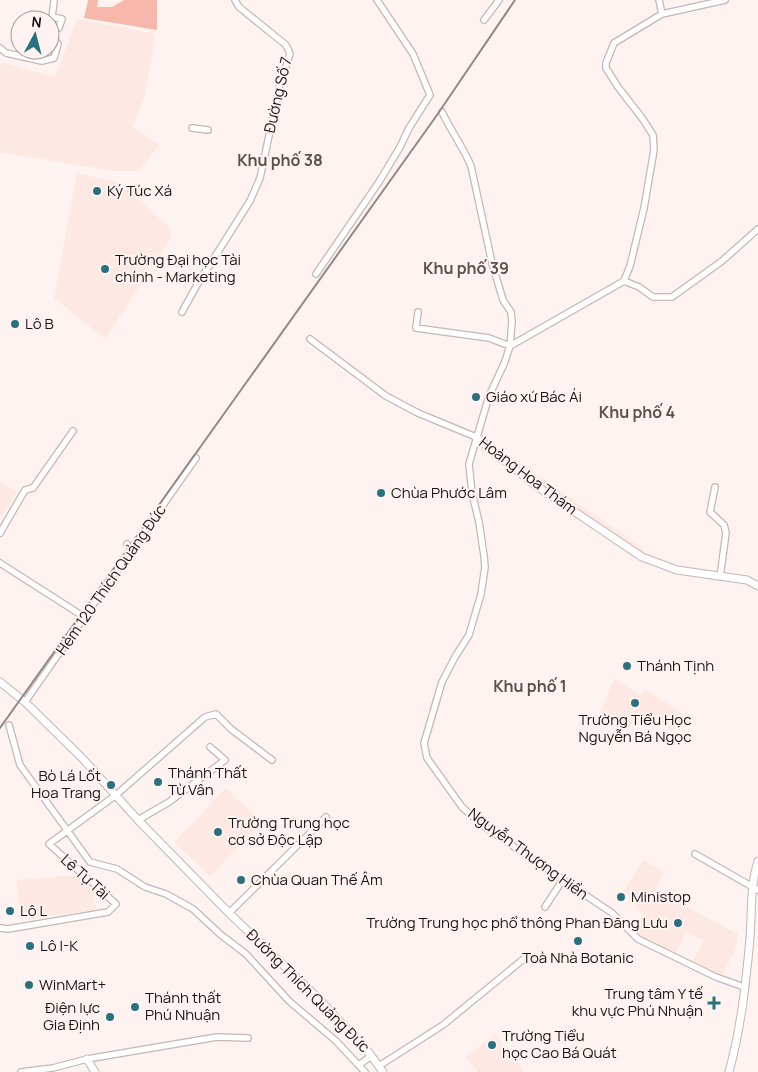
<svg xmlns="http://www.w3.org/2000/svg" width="758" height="1072" font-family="Manrope,sans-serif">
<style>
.built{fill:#fee8e3}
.green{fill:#f7b7aa}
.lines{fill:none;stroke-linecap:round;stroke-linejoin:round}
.minor-casing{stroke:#c4b7b4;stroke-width:8}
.tertiary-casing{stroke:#c4b7b4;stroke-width:9}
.minor{stroke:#fff;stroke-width:5.5}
.tertiary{stroke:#fff;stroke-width:7}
.rail{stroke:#918987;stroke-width:2}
.poi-dot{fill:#2b707f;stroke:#fef3f1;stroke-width:2}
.labels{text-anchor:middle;stroke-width:4;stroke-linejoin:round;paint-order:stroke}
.street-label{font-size:15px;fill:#191413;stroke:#fef3f1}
.poi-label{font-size:15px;fill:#191413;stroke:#fef3f1;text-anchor:start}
.neighbourhood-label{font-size:16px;font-weight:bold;fill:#5c514f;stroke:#fef3f1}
</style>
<rect width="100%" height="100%" fill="#fef3f1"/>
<!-- built -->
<path class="built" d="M77 19 156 34 144 99 133 127 160 145 138 171H114L0 152V62L55 77Z
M77 173 118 182 167 225 172 233 170 240 105 339 54 298Z
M487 440 644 549 637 560 480 450Z
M0 481 17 492 2 516 0 515Z
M614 679 640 695 645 689 683 714 673 731 640 711 628 729 600 714Z
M226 788 262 822 210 876 174 842Z
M644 860 664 872 655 890 738 934 736 948 722 975 693 961 703 941 686 932 676 953 642 937 635 931 643 915 624 890Z
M79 875 81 886 90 885 97 910 20 919 17 880Z
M495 1034 525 1072H478L466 1057Z"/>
<!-- green -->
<path class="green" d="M88 0H98L97 7H112L124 0H157V30L84 18Z"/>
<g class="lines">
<defs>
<path id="minor" d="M659 0 662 14
M484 20 499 0
M50 38 56 27 59 28 62 19 52 17 54 1
M0 48 6 53 42 61 54 58 58 44 54 39
M192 128 208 130
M316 274 379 182 400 147 409 128 430 95 413 54 377 0
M624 281 510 346 504 364 489 396 469 464 472 493 479 522 484 556 485 567 481 594 469 635 455 657 442 682 424 743 427 758 462 807 482 825 612 913 638 939 716 977 744 987
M624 281 630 266 644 208 654 150 653 135 642 118 618 87 606 68V63L614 43 662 14 725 0
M624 281 639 287 653 297H672L722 261 758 229
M182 312 197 285 250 201 260 178 280 84 290 54 286 45 239 7 235 0
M418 312 416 328 489 338 510 346 512 321 511 312 503 300 492 263 471 166C463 147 451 131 442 112
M310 339 386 396 418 413 476 437
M715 487 710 512 724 525 726 533 720 577
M0 533 25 490 33 488 73 431
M127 544 133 550
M0 563 78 613
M25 702 196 458
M9 725 20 765 90 862 117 869 145 887 166 894 193 909 221 935 246 954 289 1001 336 1041 365 1072
M138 820 169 802 225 760 210 747
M695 854 758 890
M545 907 562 881
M229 913 326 817
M0 928 8 929 108 912 116 904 49 844 116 795 205 717 216 714 231 729 272 760
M359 1065 371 1056
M379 1066 443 1025 526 957
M21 1072 53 1068 87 1059 217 1037 248 1038"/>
<path id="tertiary" d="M476 437 535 485 642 557 677 570 747 580 758 586
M0 682 25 702 82 758 138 820 229 913 319 999 370 1054 383 1072
M87 1059 95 1072
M729 1072C741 1028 746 983 750 938 752 912 750 886 758 861"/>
</defs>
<!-- minor casing -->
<use href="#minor" class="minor-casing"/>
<!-- tertiary casing -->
<use href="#tertiary" class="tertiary-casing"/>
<!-- minor -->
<use href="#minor" class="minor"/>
<!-- tertiary -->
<use href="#tertiary" class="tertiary"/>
<!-- rail -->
<path class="rail" d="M0 728 437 115 515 0"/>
</g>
<!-- markers -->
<g class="poi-dot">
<circle cx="97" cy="191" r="5"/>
<circle cx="105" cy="269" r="5"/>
<circle cx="15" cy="324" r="5"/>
<circle cx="476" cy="397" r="5"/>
<circle cx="381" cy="493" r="5"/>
<circle cx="627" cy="666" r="5"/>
<circle cx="635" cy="703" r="5"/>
<circle cx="158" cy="782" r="5"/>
<circle cx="111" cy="785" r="5"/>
<circle cx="218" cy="832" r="5"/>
<circle cx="241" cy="880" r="5"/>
<circle cx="621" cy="897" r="5"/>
<circle cx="10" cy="911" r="5"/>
<circle cx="678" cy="923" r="5"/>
<circle cx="578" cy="941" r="5"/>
<circle cx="30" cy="946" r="5"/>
<circle cx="29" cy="985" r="5"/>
<path d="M711.5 995.5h5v5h5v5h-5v5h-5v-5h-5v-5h5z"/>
<circle cx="135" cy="1007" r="5"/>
<circle cx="110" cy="1017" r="5"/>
<circle cx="492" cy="1045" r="5"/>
</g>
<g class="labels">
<!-- street labels -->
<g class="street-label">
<text transform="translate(278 95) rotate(-77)" y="5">Đường Số 7</text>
<text transform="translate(528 476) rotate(37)" y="5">Hoàng Hoa Thám</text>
<text transform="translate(111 580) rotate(-55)" y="5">Hẻm 120 Thích Quảng Đức</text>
<text transform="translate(528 854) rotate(36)" y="5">Nguyễn Thượng Hiền</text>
<text transform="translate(85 877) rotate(42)" y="5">Lê Tự Tài</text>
<text transform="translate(308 991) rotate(45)" y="5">Đường Thích Quảng Đức</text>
</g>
<!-- poi labels -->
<g class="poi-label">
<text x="107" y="196">Ký Túc Xá</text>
<text x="115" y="265">Trường Đại học Tài<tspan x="115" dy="17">chính - Marketing</tspan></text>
<text x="25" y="329">Lô B</text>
<text x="486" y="402">Giáo xứ Bác Ái</text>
<text x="391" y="498">Chùa Phước Lâm</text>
<text x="637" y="671">Thánh Tịnh</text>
<text x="635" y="725" text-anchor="middle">Trường Tiểu Học<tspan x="635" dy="17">Nguyễn Bá Ngọc</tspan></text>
<text x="168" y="778">Thánh Thất<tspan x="168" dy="17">Từ Vân</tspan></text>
<text x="101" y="781" text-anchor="end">Bò Lá Lốt<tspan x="101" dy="17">Hoa Trang</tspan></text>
<text x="228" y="828">Trường Trung học<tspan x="228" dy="17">cơ sở Độc Lập</tspan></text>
<text x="251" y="885">Chùa Quan Thế Âm</text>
<text x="631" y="902">Ministop</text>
<text x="20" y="916">Lô L</text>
<text x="668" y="928" text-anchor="end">Trường Trung học phổ thông Phan Đăng Lưu</text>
<text x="40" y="951">Lô I-K</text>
<text x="578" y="963" text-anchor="middle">Toà Nhà Botanic</text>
<text x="39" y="990">WinMart+</text>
<text x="703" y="999" text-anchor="end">Trung tâm Y tế<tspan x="703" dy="17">khu vực Phú Nhuận</tspan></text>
<text x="145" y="1003">Thánh thất<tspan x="145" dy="17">Phú Nhuận</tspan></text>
<text x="100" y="1013" text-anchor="end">Điện lực<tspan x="100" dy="17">Gia Định</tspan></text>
<text x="502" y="1041">Trường Tiểu<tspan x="502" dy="17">học Cao Bá Quát</tspan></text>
</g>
<!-- neighbourhood labels -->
<g class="neighbourhood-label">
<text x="280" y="166">Khu phố 38</text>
<text x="466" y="274">Khu phố 39</text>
<text x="637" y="418">Khu phố 4</text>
<text x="530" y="692">Khu phố 1</text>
</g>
</g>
<!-- north arrow -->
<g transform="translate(35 35) rotate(7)"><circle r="24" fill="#fef3f1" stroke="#a29a98"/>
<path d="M0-4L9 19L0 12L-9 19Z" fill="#2b707f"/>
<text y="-8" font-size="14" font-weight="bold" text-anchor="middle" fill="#191413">N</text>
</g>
</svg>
